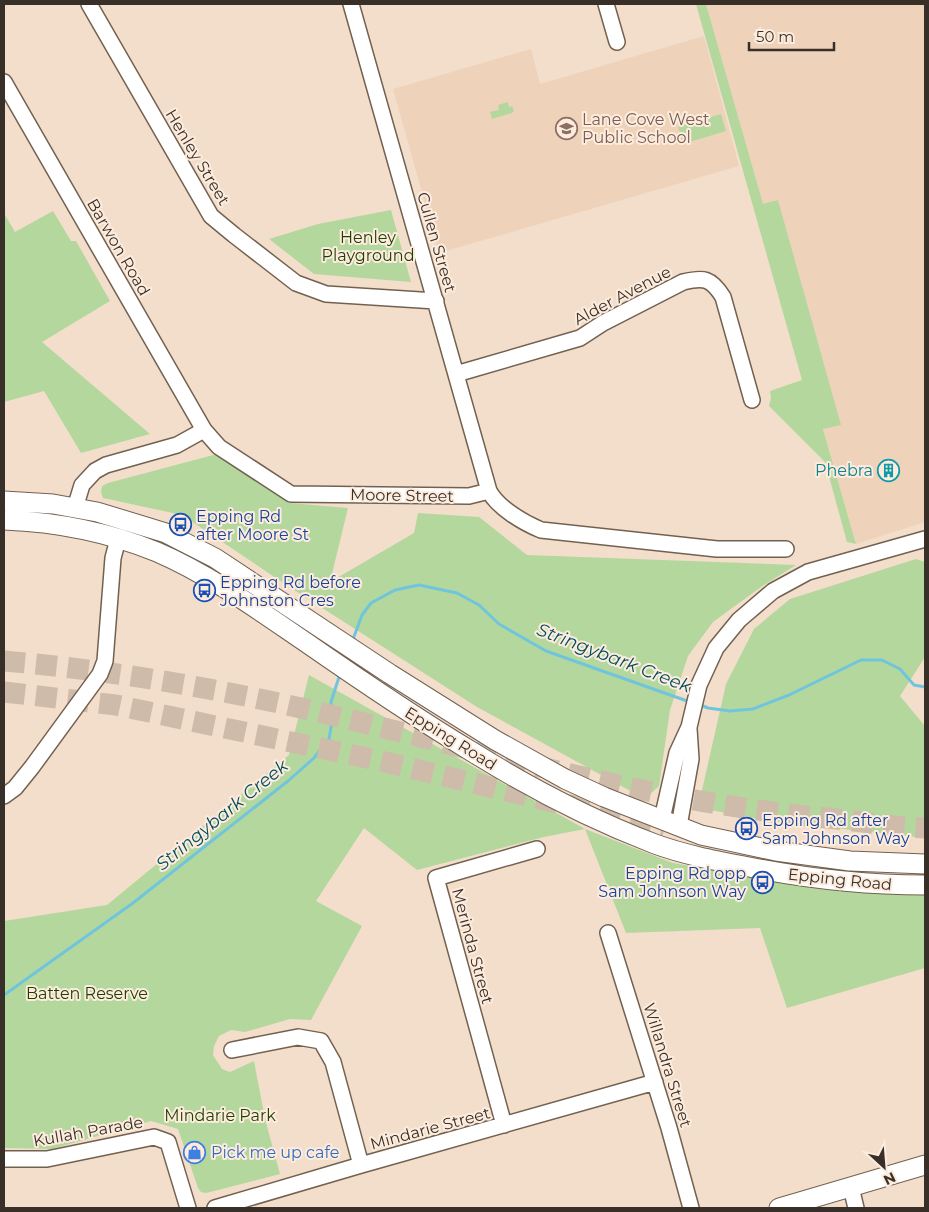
<svg xmlns="http://www.w3.org/2000/svg" width="929" height="1212" font-family="Montserrat,sans-serif">
<style>
.built{fill:#eed3ba}
.green{fill:#b4d79d}
.lines{fill:none;stroke-linecap:round;stroke-linejoin:round}
.stream{stroke:#70c5dd;stroke-width:3}
.highway-tunnel{stroke:#cebbaa;stroke-width:21;stroke-dasharray:21 11;stroke-linecap:butt}
.minor-casing{stroke:#736150;stroke-width:18}
.major-casing{stroke:#736150;stroke-width:21}
.minor{stroke:#fff;stroke-width:15}
.major{stroke:#fff;stroke-width:19}
.labels{text-anchor:middle;stroke-width:4;stroke-linejoin:round;paint-order:stroke}
.education-label{font-size:16px;fill:#785e54;stroke:#fdecdd;text-anchor:start}
.street-label{font-size:16px;fill:#383028;stroke:#fdecdd}
.park-label{font-size:16px;fill:#1f3e00;stroke:#fdecdd}
.culture-label{font-size:16px;fill:#0d838f;stroke:#fdecdd;text-anchor:end}
.transit-label{font-size:16px;fill:#164399;stroke:#fdecdd;text-anchor:start}
.shop-label{font-size:16px;fill:#366cbe;stroke:#fdecdd;text-anchor:start}
.water-label{font-size:18px;font-style:italic;fill:#004e5f;stroke:#fdecdd}
</style>
<rect width="100%" height="100%" fill="#f3decb"/>
<!-- built -->
<path class="built" d="M706 4H925V522L856 544 823 428 840 424 778 201 763 205Z
M704 36 739 166 439 253 393 89 531 49 540 84Z"/>
<!-- green -->
<path class="green" d="M696 4H706L763 204 778 200 841 425 823 429 856 544 847 542 825 462 769 406 771 398 770 391 802 380Z
M508 102 509 107 512 106 514 111 512 113 492 119 490 112 499 110 498 105Z
M721 114 726 131 683 144 678 127Z
M391 210 411 282 314 274 269 239 318 224Z
M53 211 71 241H76L110 301 42 342 150 434 81 453 44 391 4 402V213L15 232Z
M217 454 290 503 348 508 330 582 414 533 418 513 479 517 527 555 796 565 761 587 713 622 688 656 670 710 659 786 645 799 477 707 291 588 182 515 103 498 101 492 102 486 108 483Z
M916 559 925 562V657L900 696 925 726V838L772 821 698 808 726 684 754 629 790 599Z
M309 675 585 829 673 863 828 890 925 893V968L787 1008 760 928 626 933 585 829 544 837 417 870 364 828 316 901 362 926 311 1020 290 1019 245 1032 231 1030 219 1036 214 1046 213 1055 222 1069 230 1072 254 1061 265 1119 280 1174 206 1193 201 1192 198 1188 178 1129 151 1121 52 1149 4 1148V921L107 905 289 755Z"/>
<g class="lines">
<!-- stream -->
<path class="stream" d="M352 642 362 615 371 603 395 590 419 585 457 593 479 605 499 624 546 651 690 702
M698 704 708 708 730 711 753 709 789 695 861 660H882L900 669 914 685 925 687
M4 995 133 903 288 781 314 758 329 739 332 722 331 702 340 674"/>
<!-- highway-tunnel -->
<path class="highway-tunnel" d="M4 661C98 669 191 684 283 704 464 744 642 802 827 818 860 821 892 827 925 828
M4 692 116 705 381 761 545 800 665 825"/>
<defs>
<path id="minor" d="M89 4 211 216 234 235 296 283 326 294 436 301
M351 4 489 491
M606 4 617 42
M4 82 204 430 219 447 291 494 469 496 489 491C498 508 524 523 541 530L717 549H786
M456 374 580 338 603 323 683 282C704 277 711 278 723 297L752 400
M75 508 82 485 95 471 106 465 177 445 204 430
M4 796 15 788 32 767 100 674 105 661 113 558 118 539
M662 819 677 753 689 727 699 685 716 648 739 620 773 591 808 572 925 539
M679 826 691 759 689 729
M608 933 669 1128 691 1208
M232 1050 298 1037 321 1041 333 1062 361 1165
M504 1125 436 878 537 849
M4 1159H47L154 1137 168 1142 188 1208
M851 1187 856 1208
M215 1208 361 1165 655 1082"/>
<path id="major" d="M4 501 53 504 97 512 166 533 215 558 390 674 495 740 565 779 604 797 701 835 776 851 850 861 925 864
M4 520C56 522 108 532 157 552 210 575 257 609 304 641 360 680 416 718 474 753 532 789 592 820 655 844 685 855 718 861 749 867 809 879 864 885 925 885
M779 1208 925 1165"/>
</defs>
<!-- minor casing -->
<use href="#minor" class="minor-casing"/>
<!-- major casing -->
<use href="#major" class="major-casing"/>
<!-- minor -->
<use href="#minor" class="minor"/>
<!-- major -->
<use href="#major" class="major"/>
</g>
<!-- icons -->
<defs>
<symbol id="school-ring" viewBox="-11 -11 22 22"><circle r="9.5" fill="#fdecdd" stroke="#8d6e63" stroke-width="1.5"/><path d="M0-5L7-2L0 1L-7-2ZM-4 1L0 2.5L4 1V4Q0 6-4 4Z" fill="#8d6e63"/></symbol>
<symbol id="building-ring" viewBox="-11 -11 22 22"><circle r="9.5" fill="#fdecdd" stroke="#0f9aa8" stroke-width="1.5"/><path d="M-4-6H4V6H1V3H-1V6H-4ZM-2.5-4.3h1.7v1.8h-1.7ZM.8-4.3h1.7v1.8H.8ZM-2.5-1h1.7V.8h-1.7ZM.8-1h1.7V.8H.8Z" fill="#0f9aa8"/></symbol>
<symbol id="bus-ring" viewBox="-11 -11 22 22"><circle r="9.5" fill="#fdecdd" stroke="#1a4fb4" stroke-width="1.5"/><path d="M-5-6H5V4H4V6H2V4H-2V6H-4V4H-5ZM-3.5-4V0h7V-4ZM-3.5 1.2v1.5H-2V1.2ZM2 1.2v1.5H3.5V1.2Z" fill="#1a4fb4"/></symbol>
<symbol id="shop-ring" viewBox="-11 -11 22 22"><circle r="9.5" fill="#fdecdd" stroke="#3f7fe0" stroke-width="1.5"/><path d="M-5-2.5h2.3a2.7 3.5 0 0 1 5.4 0H5L5.5 6h-11ZM-1.5-2.5h3a1.5 2.3 0 0 0-3 0Z" fill="#3f7fe0"/></symbol>
</defs>
<g fill-rule="evenodd">
<use href="#school-ring" x="554" y="116" width="25" height="25"/>
<use href="#building-ring" x="876" y="458" width="25" height="25"/>
<use href="#bus-ring" x="168" y="512" width="25" height="25"/>
<use href="#bus-ring" x="192" y="578" width="25" height="25"/>
<use href="#bus-ring" x="734" y="816" width="25" height="25"/>
<use href="#bus-ring" x="750" y="870" width="25" height="25"/>
<use href="#shop-ring" x="182" y="1140" width="25" height="25"/>
</g>
<g class="labels">
<!-- education labels -->
<g class="education-label">
<text x="582" y="125">Lane Cove West<tspan x="582" dy="18">Public School</tspan></text>
</g>
<!-- street labels -->
<g class="street-label">
<text transform="translate(198 157) rotate(59)" y="6">Henley Street</text>
<text transform="translate(437 242) rotate(74)" y="6">Cullen Street</text>
<text transform="translate(119 247) rotate(60)" y="6">Barwon Road</text>
<text transform="translate(622 295) rotate(-28)" y="6">Alder Avenue</text>
<text transform="translate(402 495) rotate(1)" y="6">Moore Street</text>
<text transform="translate(451 738) rotate(32)" y="6">Epping Road</text>
<text transform="translate(840 879) rotate(6)" y="6">Epping Road</text>
<text transform="translate(473 946) rotate(75)" y="6">Merinda Street</text>
<text transform="translate(668 1065) rotate(73)" y="6">Willandra Street</text>
<text transform="translate(430 1128) rotate(-15)" y="6">Mindarie Street</text>
<text transform="translate(88 1131) rotate(-10)" y="6">Kullah Parade</text>
</g>
<!-- park labels -->
<g class="park-label">
<text x="368" y="243">Henley<tspan x="368" dy="18">Playground</tspan></text>
<text x="87" y="999">Batten Reserve</text>
<text x="220" y="1121">Mindarie Park</text>
</g>
<!-- culture labels -->
<g class="culture-label">
<text x="873" y="476">Phebra</text>
</g>
<!-- transit labels -->
<g class="transit-label">
<text x="196" y="522">Epping Rd<tspan x="196" dy="18">after Moore St</tspan></text>
<text x="220" y="588">Epping Rd before<tspan x="220" dy="18">Johnston Cres</tspan></text>
<text x="762" y="826">Epping Rd after<tspan x="762" dy="18">Sam Johnson Way</tspan></text>
<text x="746" y="879" text-anchor="end">Epping Rd opp<tspan x="746" dy="18">Sam Johnson Way</tspan></text>
</g>
<!-- shop labels -->
<g class="shop-label">
<text x="211" y="1158">Pick me up cafe</text>
</g>
<!-- water labels -->
<g class="water-label">
<text transform="translate(614 658) rotate(21)" y="6">Stringybark Creek</text>
<text transform="translate(222 815) rotate(-39)" y="6">Stringybark Creek</text>
</g>
</g>
<!-- border -->
<rect width="929" height="1212" fill="none" stroke="#383028" stroke-width="10"/>
<!-- north arrow -->
<g transform="translate(884 1167) rotate(154)" stroke="#fdecdd" stroke-width="4" paint-order="stroke">
<path d="M0-4L9 19L0 12L-9 19Z" fill="#383028"/>
<text y="-8" font-size="14" font-weight="bold" text-anchor="middle" fill="#383028">N</text>
</g>
<!-- scale -->
<path d="M749 42v8h85v-8" fill="none" stroke="#383028" stroke-width="2.5"/>
<text x="756" y="42" font-size="15" fill="#383028" stroke="#fdecdd" stroke-width="4" paint-order="stroke">50 m</text>
</svg>
